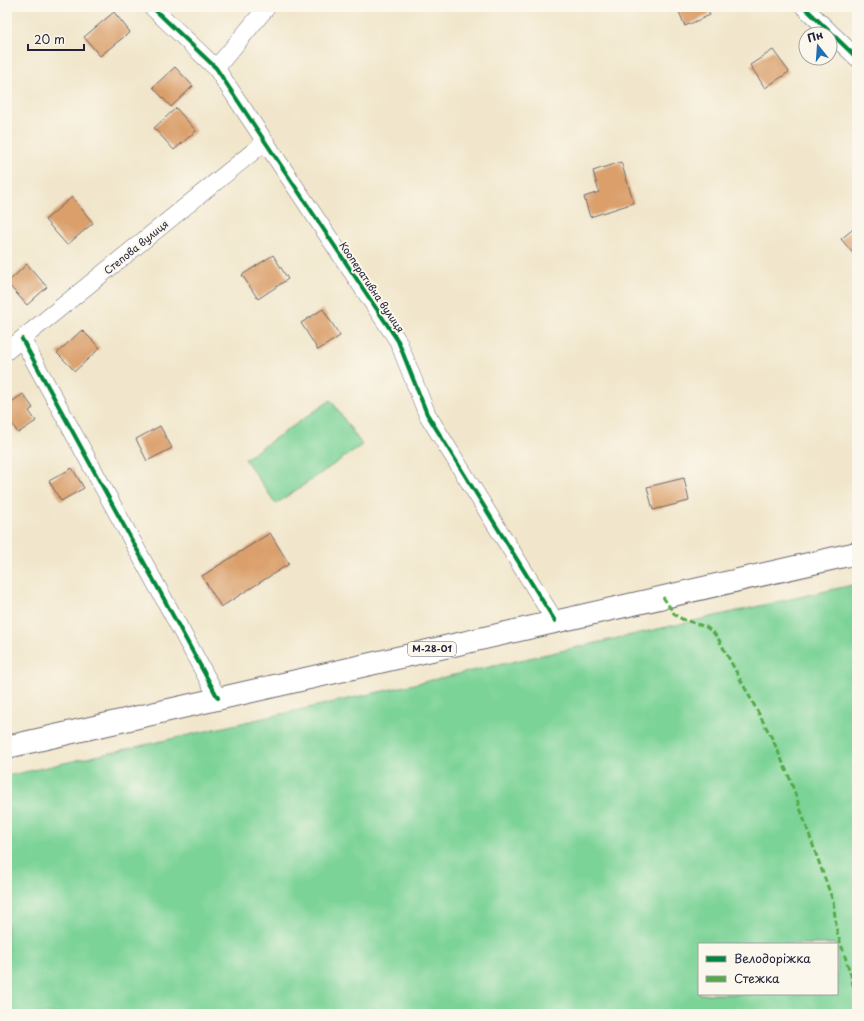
<svg xmlns="http://www.w3.org/2000/svg" width="864" height="1021" font-family="'Playpen Sans',sans-serif">
<style>
.green{fill:#7bd397;stroke:#4e7a69;fill-rule:evenodd}
.building{fill:#da9f6a}
.lines{fill:none;stroke-linecap:round;stroke-linejoin:round}
.minor-casing{stroke:#6a676d;stroke-width:18}
.trunk-casing{stroke:#6a676d;stroke-width:24}
.minor{stroke:#fff;stroke-width:17}
.trunk{stroke:#fff;stroke-width:22}
.quiet{stroke:#53aa46;stroke-width:3;stroke-dasharray:6 3;stroke-linecap:butt}
.cycleway-casing{stroke:#fbf7ec;stroke-width:6}
.cycleway{stroke:#00873e;stroke-width:4}
.labels{text-anchor:middle;stroke-width:4;stroke-linejoin:round;paint-order:stroke}
.shield{fill:#fbf7ec;stroke:#636270;stroke-width:1}
.shield-label{font-size:9px;font-weight:bold;fill:#22223b}
.street-label{font-size:10px;fill:#22223b;stroke:#fbf7ec}
</style>
<rect width="100%" height="100%" fill="#fbf7ec"/>
<filter id="ink" filterUnits="userSpaceOnUse"><feTurbulence type="fractalNoise" baseFrequency=".025" numOctaves="2"/><feDisplacementMap in="SourceGraphic" scale="8" xChannelSelector="R" yChannelSelector="G"/><feConvolveMatrix kernelMatrix="1 2 1 2 8 2 1 2 1" color-interpolation-filters="sRGB"/></filter>
<filter id="wash" filterUnits="userSpaceOnUse"><feTurbulence type="fractalNoise" baseFrequency=".012" numOctaves="4" result="noise"/><feDisplacementMap in="SourceGraphic" scale="16" xChannelSelector="R" yChannelSelector="G"/><feGaussianBlur stdDeviation="0.9" result="paint"/><feColorMatrix in="noise" values="0 0 0 0 0 0 0 0 0 0 0 0 0 0 0 0 0 1.4 0 .05"/><feComposite in="paint" operator="in"/></filter>
<g filter="url(#wash)">
<rect width="100%" height="100%" fill="#f1e6cb"/>
<!-- green -->
<path class="green" d="M331 400 362 445 276 504 245 459Z
M857 584V1014H7V776ZM699 944H837V994H699Z"/>
<g id="blocks">
<!-- building -->
<path class="building" d="M677 7H707L710 15 685 26Z
M114 12 130 32 100 56 84 37Z
M773 50 789 72 765 88 750 65Z
M175 67 193 86 171 107 153 87Z
M176 108 196 131 174 150 154 128Z
M621 162 634 203 590 217 584 197 599 192 593 171Z
M72 197 93 223 67 245 45 220Z
M857 226V258L841 239Z
M273 255 288 279 258 299 242 275Z
M27 264 47 287 27 305 7 283Z
M323 309 340 336 318 350 301 323Z
M82 330 100 348 75 371 57 353Z
M23 394 33 408 29 411 36 421 18 433 7 416V405Z
M160 426 172 448 147 461 136 439Z
M72 468 84 488 61 501 49 481Z
M684 478 689 501 653 510 647 487Z
M270 533 289 564 221 607 202 576Z"/>
</g>
</g>
<g filter="url(#ink)">
<use href="#blocks" fill-opacity="0" stroke="#6a676d" stroke-width="1"/>
<g class="lines">
<defs>
<path id="minor" d="M152 7 216 68 398 341 427 414 555 621
M804 7 857 58
M216 68 267 7
M22 339 218 698
M7 351 265 142"/>
<path id="trunk" d="M7 747 857 553"/>
</defs>
<!-- minor casing -->
<use href="#minor" class="minor-casing"/>
<!-- trunk casing -->
<use href="#trunk" class="trunk-casing"/>
<!-- minor -->
<use href="#minor" class="minor"/>
<!-- trunk -->
<use href="#trunk" class="trunk"/>
<!-- quiet -->
<path class="quiet" d="M663 597 675 615 682 619 706 627 713 632 719 640 773 740 790 779 816 854 833 901 837 932 851 975 856 998 857 1014"/>
<defs>
<path id="cycleway" d="M152 7 216 68 398 341 427 414 555 621
M804 7 857 58
M22 339 218 698"/>
</defs>
<!-- cycleway casing -->
<use href="#cycleway" class="cycleway-casing"/>
<!-- cycleway -->
<use href="#cycleway" class="cycleway"/>
</g>
</g>
<g class="labels">
<!-- shield labels -->
<rect class="shield" x="408" y="642" width="48" height="14" rx="3"/>
<g class="shield-label">
<text x="432" y="652">М-28-01</text>
</g>
<!-- street labels -->
<g class="street-label">
<text transform="translate(136 247) rotate(-39)" y="4">Степова вулиця</text>
<text transform="translate(372 287) rotate(56)" y="4">Кооперативна вулиця</text>
</g>
</g>
<!-- margin -->
<rect width="864" height="1021" fill="none" stroke="#fbf7ec" stroke-width="24"/>
<!-- legend -->
<rect x="698" y="943" width="140" height="52" fill="#fbf7ec" stroke="#a4a2a5"/>
<rect x="706" y="956" width="20" height="6" fill="#00873e" stroke="#a4a2a5"/>
<text x="734" y="963" font-size="12" fill="#22223b">Велодоріжка</text>
<rect x="706" y="976" width="20" height="6" fill="#53aa46" stroke="#a4a2a5"/>
<text x="734" y="983" font-size="12" fill="#22223b">Стежка</text>
<!-- north arrow -->
<g transform="translate(818 46) rotate(343)"><circle r="19" fill="#fbf7ec" stroke="#a4a2a5"/>
<path d="M0-3L7 15L0 10L-7 15Z" fill="#1f6fb2"/>
<text y="-6" font-size="11" font-weight="bold" text-anchor="middle" fill="#22223b">Пн</text>
</g>
<!-- scale -->
<path d="M28 44v6h56v-6" fill="none" stroke="#22223b" stroke-width="2"/>
<text x="34" y="44" font-size="12" fill="#22223b" stroke="#fbf7ec" stroke-width="3" paint-order="stroke">20 m</text>
</svg>
